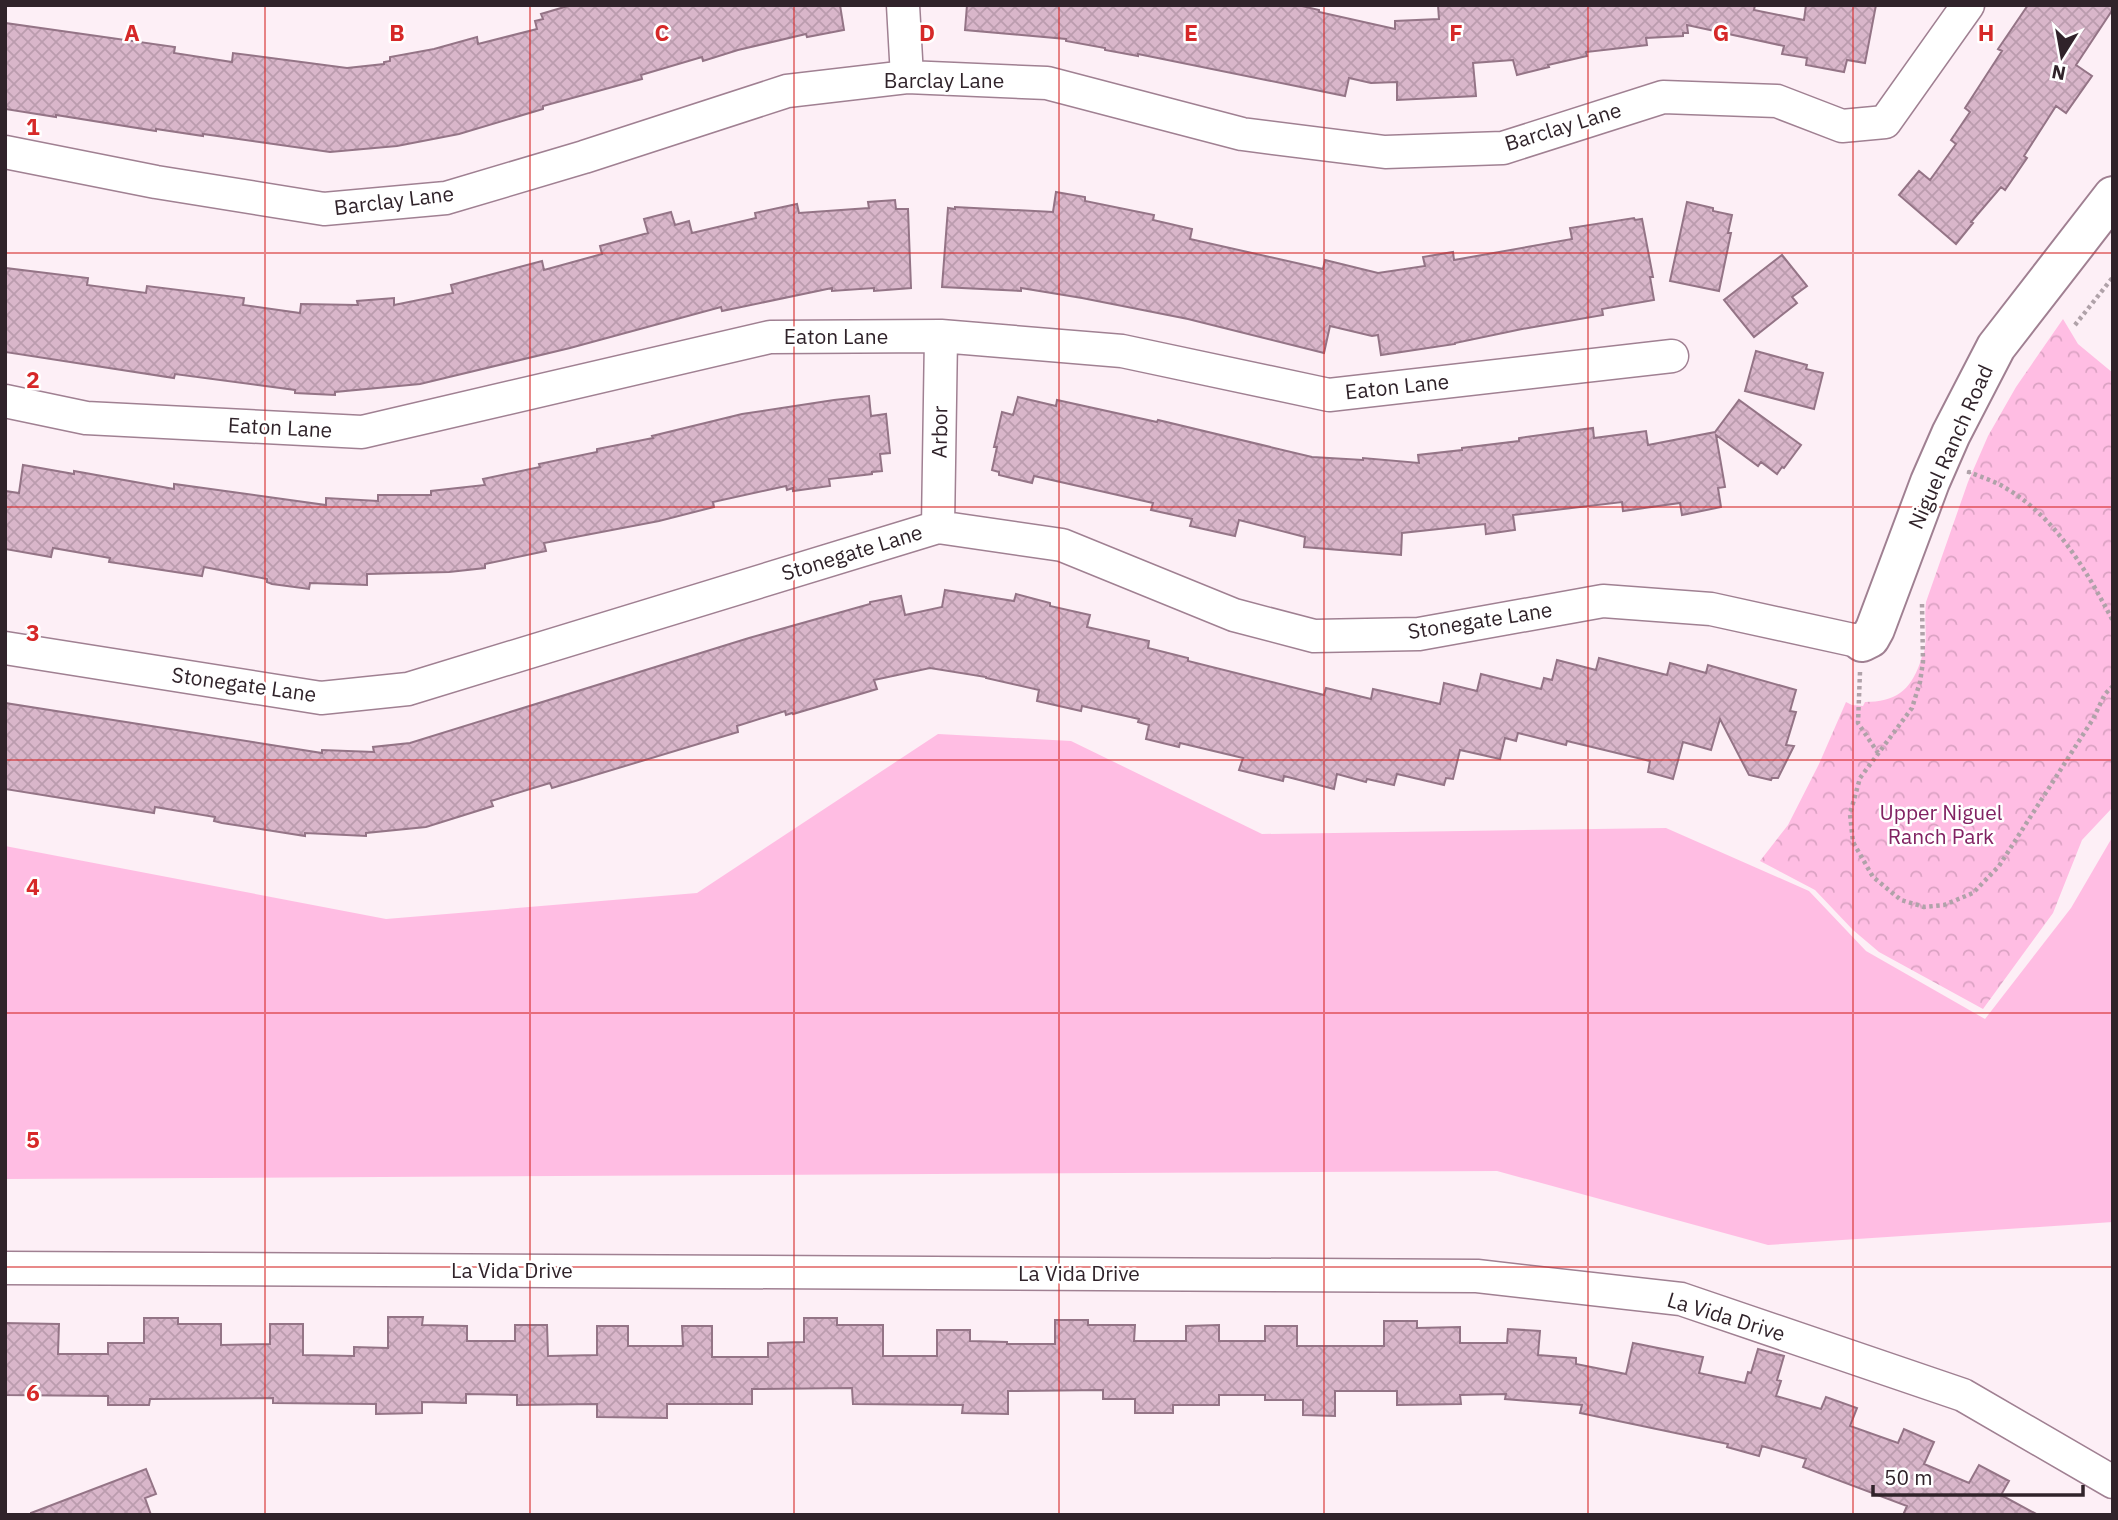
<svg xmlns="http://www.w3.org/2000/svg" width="2118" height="1520" font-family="'IBM Plex Sans',sans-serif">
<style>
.green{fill:#ffbde3}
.park{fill:url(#park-crowns)}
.building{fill:url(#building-cross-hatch);stroke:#947486;stroke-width:2}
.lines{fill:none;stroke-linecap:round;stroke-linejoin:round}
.minor-casing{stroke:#a08092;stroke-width:35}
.tertiary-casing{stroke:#a08092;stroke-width:42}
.path{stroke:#b0a2a9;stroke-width:4.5;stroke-dasharray:3.5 3.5;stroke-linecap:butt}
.minor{stroke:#fff;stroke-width:32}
.tertiary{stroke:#fff;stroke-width:38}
.grid{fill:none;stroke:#d62828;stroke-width:2;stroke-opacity:0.55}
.labels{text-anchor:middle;stroke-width:5;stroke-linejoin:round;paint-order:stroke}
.street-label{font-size:21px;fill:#30232a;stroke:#fff}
.park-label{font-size:21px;fill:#812262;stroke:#fff}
.grid-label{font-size:23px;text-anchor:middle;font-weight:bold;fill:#d62828;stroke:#fff;stroke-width:5;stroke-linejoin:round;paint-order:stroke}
</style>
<defs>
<pattern id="park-crowns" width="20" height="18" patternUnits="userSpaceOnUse" patternTransform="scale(1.75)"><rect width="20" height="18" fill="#ffbde3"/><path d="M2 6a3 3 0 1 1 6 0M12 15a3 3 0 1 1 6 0" fill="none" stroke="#dba2c3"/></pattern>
<pattern id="building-cross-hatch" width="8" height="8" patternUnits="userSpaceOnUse" patternTransform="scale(1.75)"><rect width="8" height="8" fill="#d9b6ca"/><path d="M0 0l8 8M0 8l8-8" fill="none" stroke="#bb9cae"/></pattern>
</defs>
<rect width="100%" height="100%" fill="#fdeff6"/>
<!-- green -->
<path class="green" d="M938 734 1071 741 1262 834 1666 828 1809 891 1866 951 1985 1019 2071 908 2113 836V1222L1768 1245 1497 1171 5 1179V846L386 919 697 893Z"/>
<!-- park -->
<path class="park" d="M2063 319 2078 344 2113 373V807L2082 840 2053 913 1983 1009 1879 952 1853 930 1815 890 1760 861 1788 825 1819 764 1846 702 1852 705 1863 706 1865 702C1895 702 1910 691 1920 663 1921 658 1925 652 1925 647 1927 635 1924 617 1926 602L1968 482 1988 436 2016 387Z"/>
<!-- building -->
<path class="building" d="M571 5H840L844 30 807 37 806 34 738 50 703 61 702 57 641 75 642 79 543 106V109L459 134 397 146 330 152 203 134V136L156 129V131L56 115V117L5 109V23L175 47 174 53 232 62 233 53 347 68 384 64V62L390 61V57L434 49 477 37 478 44 537 29 535 21 543 19 541 14Z
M967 5H1298L1319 10V12L1395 29V21L1439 19 1438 5H1755L1754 10 1804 20 1806 5H1876L1865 63 1847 60 1844 72 1806 65 1807 58 1782 54 1784 46 1687 25 1688 33H1683V36L1646 38 1647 45 1586 52 1587 56 1548 65 1549 67 1517 75 1513 60 1473 63 1476 96 1397 100V82L1371 83 1349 78 1345 96 1138 54V56L1105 50V48L1066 41V39L965 30Z
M2028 5H2113V9L2076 65 2092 76 2066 113 2056 106 2024 156 2027 158 2005 190 2001 187 1971 222 1973 223 1956 244 1899 195 1919 171 1930 180 1956 144 1951 140 1970 112 1965 108 2002 51 1998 49Z
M1056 192 1085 197V201L1154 215 1153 220 1192 229 1190 239 1323 269 1325 260 1378 273 1425 266 1423 257 1453 252 1454 260 1572 239 1570 228 1634 218 1635 220 1642 219 1653 277H1650L1654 300 1602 309 1603 315 1522 329 1455 343V344L1381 355 1378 335 1372 336 1330 326 1324 353 1188 319 1082 298 1021 288V291L942 287 948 208 955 209V207L1053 212Z
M895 200 896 209H908L911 288 874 291V288L832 291V288L722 311 721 307 570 348 420 384 335 392V395L295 393V390L175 374 174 378 5 352V268L88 278 87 285 146 293 147 286 244 298 243 305 300 313 301 304 358 305 357 301 394 298V305L453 293 451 285 542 261 544 270 602 254 600 246 648 233 644 219 671 212 675 225 689 221 692 233 756 218 755 213 797 204 799 213 869 208 868 202Z
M1687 202 1713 208V211L1732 215 1728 233H1731L1719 291 1670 281Z
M1782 255 1807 286 1792 297 1797 303 1754 337 1724 300Z
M1756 351 1807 365 1806 369 1823 373 1814 409 1745 391Z
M869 396 871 416 886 414 890 453 880 454 882 471 872 472V474L829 479 830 486 793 491V488L787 490 786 486 713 502 714 507 659 521 544 543 546 551 485 564V568L449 572 367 574V585L310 583 309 589 272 584 267 582V579L204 567 202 576 109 562 110 558 53 548 51 557 5 549V491L19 493 23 465 74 474V471L174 489V484L326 505V498L378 501V495H431V491L485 485 483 479 540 467 539 464 597 452V449L653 438 652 436 742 414 834 400Z
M1018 397 1056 406 1057 400 1157 422 1158 420 1312 457 1363 460V458L1419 463 1418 455 1462 450V448L1519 441V438L1593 428 1594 438 1646 431 1648 445 1715 432 1739 400 1801 445 1784 468 1782 467 1777 474 1761 462 1758 466 1716 435 1725 487 1718 488 1721 507 1682 515 1680 503 1623 511 1622 502 1513 515 1515 530 1486 534 1485 524 1402 533 1401 555 1304 547 1305 537 1239 520 1235 536 1190 526 1192 519 1151 510 1153 503 1034 476 1032 483 999 475V472L992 470 997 447H994L1002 412 1013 415Z
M945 590 1014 601 1016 594 1050 603V606L1090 615 1087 627 1149 641 1148 648 1188 658V661L1324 695 1326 688 1371 699 1373 689 1440 704 1444 683 1477 691 1481 674 1541 689 1544 678 1552 680 1557 660 1596 670 1599 658 1667 675 1670 663 1706 673 1708 665 1796 690 1790 711 1796 712 1786 745 1794 746 1778 778H1772L1771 780 1749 775 1720 719 1711 750 1683 742 1673 779 1648 772 1650 761 1567 741 1566 745 1518 733 1516 741 1505 738 1500 759 1460 750 1453 779 1446 778 1444 785 1397 774 1394 785 1367 779 1366 782 1337 774 1334 789 1284 776 1283 781 1239 770 1243 758 1180 743 1179 747 1146 739 1149 725 1138 722 1139 719 1082 706 1081 711 1037 701 1039 690 986 678V677L930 668 874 680 877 689 793 714 792 713 786 715 785 711 737 726 738 732 552 788 550 783 491 801 493 806 426 827 366 833V836L305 833V836L222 823 214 821 215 817 155 807 154 813 5 789V703L322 753V750L374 752 373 747 410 743 749 638 870 604V602L901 596 905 615 942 607Z
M388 1317H423L422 1325 467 1326V1341H515V1325H547L548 1356 597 1355V1326H628V1346H683L682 1326H712V1357H768V1343L804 1342V1318H837V1325H883V1356H937V1330H970V1341L1007 1342V1344H1055V1320H1088V1325H1135L1134 1341H1186V1326L1219 1325V1341H1265V1326H1297V1346H1384V1321H1417V1328L1460 1327V1343H1507L1508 1329 1540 1331 1538 1355 1576 1358V1364L1626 1374 1633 1343 1703 1357 1699 1373 1745 1383 1748 1372 1751 1373 1758 1349 1784 1356 1777 1380 1781 1381 1776 1396 1821 1409 1826 1397 1857 1408 1850 1426 1898 1443 1904 1429 1934 1442 1924 1464 1969 1483 1979 1465 2009 1481 2001 1495 2038 1515H1903L1907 1506 1803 1467 1806 1459 1762 1446 1759 1456 1727 1447 1728 1444 1580 1413 1582 1405 1505 1399 1506 1394 1460 1395 1461 1404 1397 1405V1391H1335V1416L1303 1415V1400H1265V1395H1219V1405H1173V1413H1135V1399H1103V1390L1008 1391V1414L962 1413 963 1405 853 1404 852 1388 752 1389V1404H667V1418L597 1417V1404L517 1405V1395L466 1394V1403L422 1402V1413L376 1414V1404L273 1403V1398L150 1399 149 1405H108V1396L5 1395V1323L59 1324 58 1354H108V1343H144V1318H178V1324H221V1345L270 1344V1324H303V1355L354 1356V1347L388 1348Z
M146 1469 156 1494 145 1498 151 1515H31V1513Z"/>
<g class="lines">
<defs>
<path id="minor" d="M903 5 907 77
M5 152 156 182 324 209 446 198 584 157 787 91 907 77 1047 83 1242 134 1385 152 1503 148 1663 97 1777 101 1842 126 1885 122 1968 5
M5 401 86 418 362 432 770 337 941 336 1122 351 1329 395 1672 356
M938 527 941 336
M5 648 321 698 408 689 938 527 1062 545 1234 615 1314 636 1419 634 1603 601 1711 609 1862 642
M5 1268 1477 1276 1681 1299 1963 1395 2113 1482"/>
<path id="tertiary" d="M1862 642 1870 638 1875 629 1930 482 1951 434 1996 347 2113 196"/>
</defs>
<!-- minor casing -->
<use href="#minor" class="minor-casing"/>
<!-- tertiary casing -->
<use href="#tertiary" class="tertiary-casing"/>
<!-- path -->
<path class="path" d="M2075 325 2113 277
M1969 474V472C1981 477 1994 481 2004 487 2056 517 2086 570 2113 621
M1922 604 1923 662 1920 682 1912 708 1860 778 1850 814 1853 842 1873 877 1901 900 1924 907 1944 905 1973 893 1999 866 2093 719 2105 694 2113 686
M1860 672 1858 723 1878 753"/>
<!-- minor -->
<use href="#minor" class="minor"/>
<!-- tertiary -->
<use href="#tertiary" class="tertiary"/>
</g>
<!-- grid -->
<path class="grid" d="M265 5V1515M530 5V1515M794 5V1515M1059 5V1515M1324 5V1515M1588 5V1515M1853 5V1515M5 253H2113M5 507H2113M5 760H2113M5 1013H2113M5 1267H2113"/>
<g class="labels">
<!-- street labels -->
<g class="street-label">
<text x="944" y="88">Barclay Lane</text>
<text transform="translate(1563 127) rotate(-17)" y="7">Barclay Lane</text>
<text transform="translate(394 201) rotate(-7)" y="7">Barclay Lane</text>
<text x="836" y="344">Eaton Lane</text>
<text transform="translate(1397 387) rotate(-6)" y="7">Eaton Lane</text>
<text transform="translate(280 428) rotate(3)" y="7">Eaton Lane</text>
<text transform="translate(940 432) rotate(-89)" y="7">Arbor</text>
<text transform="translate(1951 447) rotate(-66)" y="7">Niguel Ranch Road</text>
<text transform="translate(852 553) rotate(-17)" y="7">Stonegate Lane</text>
<text transform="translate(1480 621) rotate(-9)" y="7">Stonegate Lane</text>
<text transform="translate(244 685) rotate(8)" y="7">Stonegate Lane</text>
<text x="512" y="1278">La Vida Drive</text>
<text x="1079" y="1281">La Vida Drive</text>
<text transform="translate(1726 1317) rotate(17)" y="7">La Vida Drive</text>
</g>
<!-- park labels -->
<g class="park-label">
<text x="1941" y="820">Upper Niguel<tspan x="1941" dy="24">Ranch Park</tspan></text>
</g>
</g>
<g class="grid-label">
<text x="132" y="41">A</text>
<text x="397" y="41">B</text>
<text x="662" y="41">C</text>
<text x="927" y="41">D</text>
<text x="1191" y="41">E</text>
<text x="1456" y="41">F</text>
<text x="1721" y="41">G</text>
<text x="1986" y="41">H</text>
<text x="33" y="135">1</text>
<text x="33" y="388">2</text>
<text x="33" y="641">3</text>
<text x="33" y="895">4</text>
<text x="33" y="1148">5</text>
<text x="33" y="1401">6</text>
</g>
<!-- border -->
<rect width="2118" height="1520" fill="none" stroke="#30232a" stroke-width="14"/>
<!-- north arrow -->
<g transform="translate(2062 56) rotate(191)" stroke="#ffffff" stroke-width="5" paint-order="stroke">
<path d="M0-5L12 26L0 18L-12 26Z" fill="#30232a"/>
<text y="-10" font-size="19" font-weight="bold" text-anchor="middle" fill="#30232a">N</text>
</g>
<!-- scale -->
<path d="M1873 1485v10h210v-10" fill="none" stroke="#30232a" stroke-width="3.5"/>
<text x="1884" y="1485" font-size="21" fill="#30232a" stroke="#ffffff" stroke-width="5" paint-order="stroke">50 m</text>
</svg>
